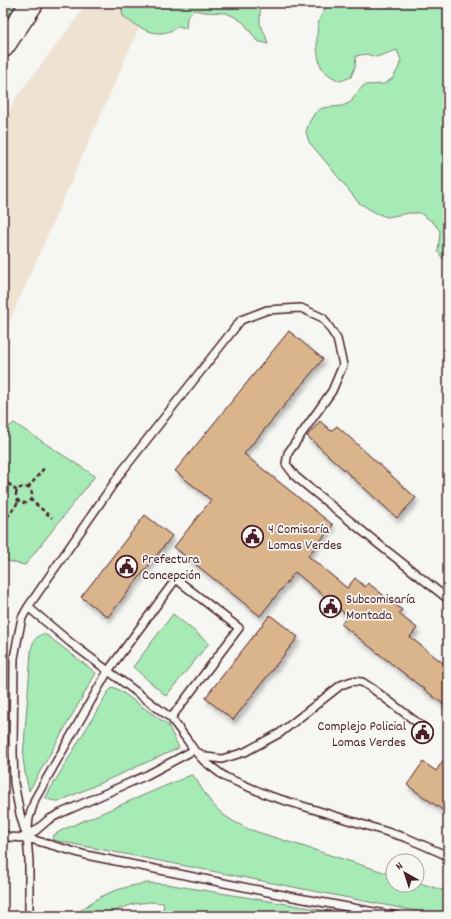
<svg xmlns="http://www.w3.org/2000/svg" width="451" height="919" font-family="Dekko,sans-serif">
<style>
.built{fill:#eee2d3}
.green{fill:#a6ebb6;stroke:#788570}
.building{fill:#dab48b;stroke:#4a1f2b;filter:url(#shadow)}
.lines{fill:none;stroke-linecap:round;stroke-linejoin:round}
.service-casing{stroke:#4a1f2b;stroke-width:10}
.trunk-casing{stroke:#4a1f2b;stroke-width:25}
.path{stroke:#4a1f2b;stroke-width:2.5;stroke-dasharray:4 3;stroke-linecap:butt}
.service{stroke:#f6f6f2;stroke-width:7}
.trunk{stroke:#f6f6f2;stroke-width:22}
.labels{text-anchor:middle;stroke-width:3.5;stroke-linejoin:round;paint-order:stroke}
.poi-label{font-size:14px;fill:#4a1f2b;stroke:#f6f6f2;text-anchor:start}
</style>
<defs>
<filter id="shadow"><feDropShadow dx="2.5" dy="4.5" stdDeviation="2" flood-color="#0004"/></filter>
</defs>
<rect width="100%" height="100%" fill="#f6f6f2"/>
<filter id="ink" filterUnits="userSpaceOnUse"><feTurbulence type="fractalNoise" baseFrequency=".025" numOctaves="2"/><feDisplacementMap in="SourceGraphic" scale="8" xChannelSelector="R" yChannelSelector="G"/><feConvolveMatrix kernelMatrix="1 2 1 2 8 2 1 2 1" color-interpolation-filters="sRGB"/></filter>
<g filter="url(#ink)">
<!-- built -->
<path class="built" d="M88 3H150L3 336V126L15 99Z"/>
<!-- green -->
<path class="green" d="M3 3H24L3 35Z
M121 3H261L260 14V24L265 34 268 44 257 41 244 23 235 17 226 13 205 12 194 10 187 18 186 29 179 26C174 29 168 33 161 33 149 34 132 24 123 16Z
M330 3H448V261L444 260 438 252 440 231 433 222 420 213H409L387 217 376 213 359 203 326 162 309 142 306 132 309 123 314 114 322 108 342 106 351 102 356 94 364 85 384 84 393 78 398 69 401 60 397 50 376 57 366 54 356 56 355 67 351 77 340 81C334 78 327 75 322 68 316 59 315 26 321 16 323 11 327 7 330 3Z
M14 423 95 476 25 565 3 560V431Z
M173 614 209 643 166 696 133 667Z
M43 634 48 636 96 673 29 791 25 773 23 758 31 652C32 644 34 637 43 634Z
M113 687 119 690 168 725 179 748 60 801C55 801 51 801 46 798V797L48 793 108 692Z
M191 775 193 776 196 779C204 793 214 809 228 818 234 822 241 825 248 829L393 875V885H417V882L448 892V916H441L53 840 52 838 54 835 62 830Z
M148 883 166 884 359 916H162L164 903 149 902 134 904 119 909 105 916H75C96 895 120 887 148 883Z"/>
<!-- building -->
<path class="building" d="M289 331 323 359 244 454 333 525 308 556 347 588 355 578 365 587 368 583 402 610 399 614 417 628 410 637 448 667V708L341 624 348 616 295 572 260 616 174 547 211 500 175 471Z
M320 421 331 431 337 426 416 498 397 518 307 436Z
M145 515 172 536 108 617 81 597Z
M270 615 298 637 233 720 205 698Z
M448 753V814L407 785 423 762 436 771Z"/>
<g class="lines">
<defs>
<path id="service" d="M28 607 71 643 171 718 188 741 194 750 204 761 225 777 270 796 407 838 448 856
M199 753 206 757 222 759 245 752 280 733 341 685 352 681 362 682 373 689 423 727
M3 834 9 837 27 838 86 855 288 896 396 916
M27 838 20 814 14 783 13 752 14 658 18 637 22 618 28 607 123 470 241 320 267 310 301 308 323 318 337 339 343 365 332 391 288 453 286 464 296 477 382 547 448 599
M27 838 48 820 59 814 147 775 194 750
M29 916V861L27 838 29 818 35 799 108 671 176 579 239 628 171 718"/>
<path id="trunk" d="M3 46 32 3"/>
</defs>
<!-- service casing -->
<use href="#service" class="service-casing"/>
<!-- trunk casing -->
<use href="#trunk" class="trunk-casing"/>
<!-- path -->
<path class="path" d="M3 479 17 491
M16 495a8 8 0 1 1 16 0a8 8 0 1 1-16 0Z
M28 488 45 467
M30 499 52 518
M3 523 19 501"/>
<!-- service -->
<use href="#service" class="service"/>
<!-- trunk -->
<use href="#trunk" class="trunk"/>
</g>
</g>
<!-- icons -->
<defs>
<symbol id="civic-ring" viewBox="-11 -11 22 22"><circle r="9.5" fill="#f6f6f2" stroke="#4a1f2b" stroke-width="1.5"/><path d="M-.6-6.5H3V-4.5H.6V-3L4-1V1h2V6H-6V1h2V-1L-.6-3ZM-1.2 2.5V6h2.4V2.5Z" fill="#4a1f2b"/></symbol>
</defs>
<g fill-rule="evenodd">
<use href="#civic-ring" x="240" y="524" width="25" height="25"/>
<use href="#civic-ring" x="114" y="554" width="25" height="25"/>
<use href="#civic-ring" x="318" y="594" width="25" height="25"/>
<use href="#civic-ring" x="410" y="720" width="25" height="25"/>
</g>
<g class="labels">
<!-- poi labels -->
<g class="poi-label">
<text x="268" y="533">4 Comisaría<tspan x="268" dy="16">Lomas Verdes</tspan></text>
<text x="142" y="563">Prefectura<tspan x="142" dy="16">Concepción</tspan></text>
<text x="346" y="603">Subcomisaría<tspan x="346" dy="16">Montada</tspan></text>
<text x="406" y="730" text-anchor="end">Complejo Policial<tspan x="406" dy="16">Lomas Verdes</tspan></text>
</g>
</g>
<!-- margin -->
<rect width="451" height="919" fill="none" stroke="#f6f6f2" stroke-width="16"/>
<rect x="8" y="8" width="435" height="903" fill="none" stroke="#4a1f2b" stroke-width="1.5" filter="url(#ink)"/>
<!-- north arrow -->
<g transform="translate(405 873) rotate(321)"><circle r="19" fill="#f6f6f2" stroke="#b1a0a2"/>
<path d="M0-3L7 15L0 10L-7 15Z" fill="#4a1f2b"/>
<text y="-6" font-size="11" font-weight="bold" text-anchor="middle" fill="#4a1f2b">N</text>
</g>
</svg>
